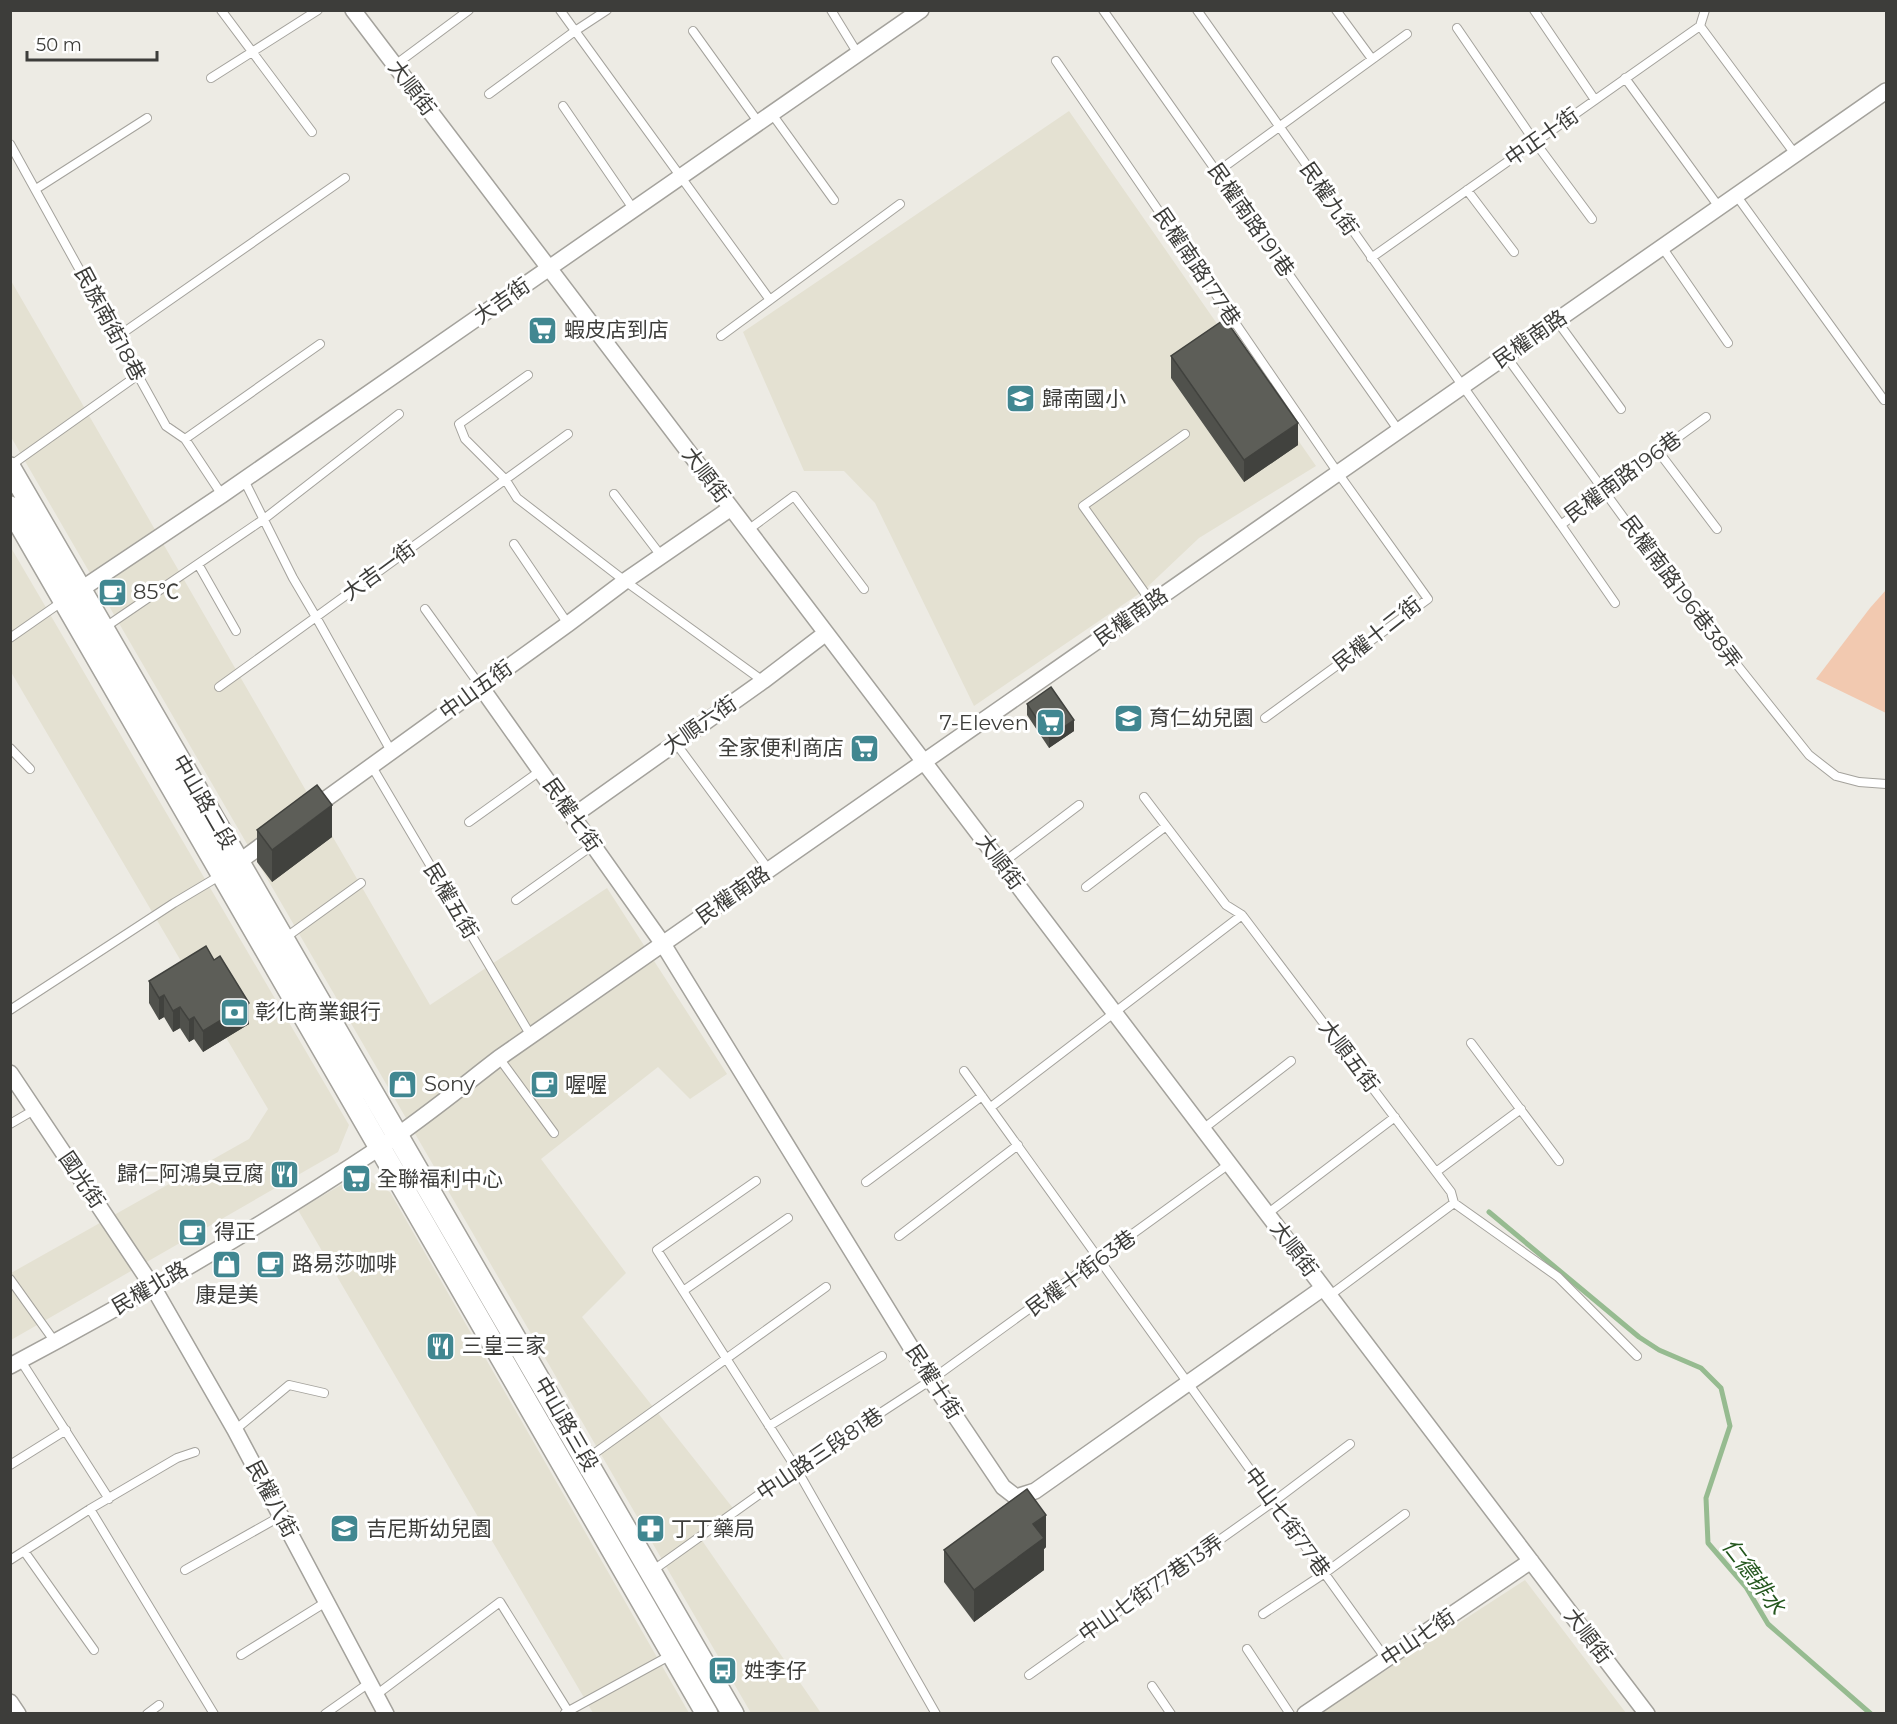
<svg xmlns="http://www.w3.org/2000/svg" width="1897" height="1724" font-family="Montserrat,'Noto Sans TC',sans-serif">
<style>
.built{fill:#e4e1d2}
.park{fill:#f2c9b0}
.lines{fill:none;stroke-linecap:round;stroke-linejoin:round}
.stream{stroke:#96bb90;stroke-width:5}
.lane-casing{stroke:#a4a29c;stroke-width:10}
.street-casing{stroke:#a4a29c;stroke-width:18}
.secondary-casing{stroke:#a4a29c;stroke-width:24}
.lane{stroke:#fff;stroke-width:8}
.street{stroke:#fff;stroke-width:15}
.secondary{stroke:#fff;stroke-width:21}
.wall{fill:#50514c}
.shaded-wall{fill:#41423e}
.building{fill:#5d5e58;stroke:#41423e;stroke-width:1.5}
.labels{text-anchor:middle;stroke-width:6;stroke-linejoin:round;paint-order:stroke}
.street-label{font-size:21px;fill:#3d3d3a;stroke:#fff}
.poi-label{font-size:21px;fill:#3d3d3a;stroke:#fff;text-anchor:start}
.water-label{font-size:22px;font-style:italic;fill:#24571e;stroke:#fff}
</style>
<rect width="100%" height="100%" fill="#edebe4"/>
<!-- built -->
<path class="built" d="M1069 111 1316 466 1199 538 1143 591 974 706 875 503 844 471H804L743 332Z
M10 279 430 1005 607 888 727 1074 690 1099 658 1067 541 1159 626 1273 582 1317 736 1512 701 1539 821 1713H751L11 437Z
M10 546 349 1125 338 1152 11 1340V1273L249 1139 268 1109 11 672Z
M358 1175 390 1192 689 1713H593L298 1210Z
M1525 1580 1626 1713H1320Z"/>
<!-- park -->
<path class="park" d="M1886 590V713L1816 679 1870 608Z"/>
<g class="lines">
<!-- stream -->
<path class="stream" d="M1489 1212 1639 1337 1659 1350 1701 1368 1721 1388 1730 1426 1706 1498 1708 1543 1746 1587 1768 1624 1871 1714"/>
<defs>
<path id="lane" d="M221 10 312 132
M560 10 770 300
M831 10 858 54
M1103 10 1399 431
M1197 10 1561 525 1605 490 1706 417
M1336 10 1372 59
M1534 10 1595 100
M1700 26 1795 154
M1457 28 1535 142 1592 219
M693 31 759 123
M1056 61 1338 473 1428 599 1265 718
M395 65 469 10
M211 78 318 10
M1625 78 1719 207
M489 94 575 31 607 10
M563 106 634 210
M772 114 834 200
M10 144 166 426 185 439 222 495
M1217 172 1407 34
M36 189 147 118
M1467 190 1514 252
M1736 195 1884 400
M1662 247 1728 343
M1371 258 1700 26 1705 10
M1557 321 1621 409
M721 336 900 204
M117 337 345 178
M1506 356 1663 572 1809 755 1836 776 1859 782 1886 784
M528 375 459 424 465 439 505 479 517 498 625 581 763 681
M185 439 320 344
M1658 451 1717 529
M10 466 138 375
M244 480 293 578 316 617 568 434
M614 494 662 557
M1561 525 1615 603
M748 530 794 496 864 589
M514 544 568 624
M198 564 236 631
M1152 603 1083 506 1185 434
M425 609 481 687
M104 628 264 519 399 414
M10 638 63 601
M219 687 316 617 391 751
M675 742 769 870
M10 748 30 769
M371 765 531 1036
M1144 797 1226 905 1242 915
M469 822 540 771
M1001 864 1079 805
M1086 887 1166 826
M516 900 593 845
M285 938 361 883
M10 1010 174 903 221 875
M1471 1043 1559 1161
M499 1058 554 1133
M964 1071 1386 1659
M991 1107 1242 915 1451 1192 1454 1203 1329 1296
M10 1124 34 1110
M1203 1129 1291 1061
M1436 1172 1521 1109
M756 1181 657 1250 796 1468 936 1714
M866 1182 982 1096
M1454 1203 1558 1277 1637 1356
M1267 1214 1395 1117
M899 1236 1018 1145
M10 1279 55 1342
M683 1291 788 1218
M21 1361 109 1499
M769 1426 882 1356
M235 1430 289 1385 324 1393
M588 1458 826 1287
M10 1465 66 1430
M90 1509 214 1714
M24 1551 94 1650
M10 1560 90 1509 177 1458 195 1452
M185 1570 281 1516
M652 1571 796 1468 931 1380 1229 1164
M1263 1614 1325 1573 1405 1514
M1247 1649 1290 1714
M241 1655 326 1602
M1029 1675 1273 1502 1350 1444
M1152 1686 1171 1714
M376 1695 500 1602 568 1711
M565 1713 671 1655
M147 1714 159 1705
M325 1714 369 1683"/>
<path id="street" d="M353 10 1647 1714
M80 590 222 495 921 10
M481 687 663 944 931 1380 1003 1487 1016 1497 1035 1491 1323 1288
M312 809 568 624 625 581 731 508
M573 816 763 681 826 633
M232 867 273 837
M10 1073 153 1287 235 1430 386 1714
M10 1366C136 1299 260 1227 379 1148 421 1120 460 1088 499 1058L1886 91
M10 1702 18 1714
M1305 1714 1531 1561"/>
<path id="secondary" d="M10 468 733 1714
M10 507 707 1714"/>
</defs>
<!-- lane casing -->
<use href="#lane" class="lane-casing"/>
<!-- street casing -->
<use href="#street" class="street-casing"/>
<!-- secondary casing -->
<use href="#secondary" class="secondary-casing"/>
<!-- lane -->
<use href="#lane" class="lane"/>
<!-- street -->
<use href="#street" class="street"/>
<!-- secondary -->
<use href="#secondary" class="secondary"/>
</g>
<!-- wall -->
<path class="wall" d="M1171 356 1298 445 1244 482 1171 378Z
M1027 704 1074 731 1049 748 1027 715Z
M257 830 332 837 272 882 257 862Z
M149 981 249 1024 203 1052 194 1039 189 1042 180 1028 173 1032 164 1017 159 1020 149 1003Z
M1046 1547 1044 1549V1570L974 1622 944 1582V1550Z"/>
<!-- shaded-wall -->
<path class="shaded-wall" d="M1298 423V445L1244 482V460Z
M1074 720V731L1049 748V737Z
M332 805V837L272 882V850Z
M164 995V1017L159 1020V998Z
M249 1003V1024L203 1052V1031Z
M180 1007V1028L173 1032V1011Z
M194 1017V1039L189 1042V1020Z
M1046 1515V1547L1044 1549V1570L974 1622V1590L1033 1524Z"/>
<!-- building -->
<path class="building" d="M1225 319 1298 423 1244 460 1171 356Z
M1051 687 1074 720 1049 737 1027 704Z
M317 785 332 805 272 850 257 830Z
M206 946 214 960 220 956 249 1003 203 1031 194 1017 189 1020 180 1007 173 1011 164 995 159 998 149 981Z
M1027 1489 1046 1515 1033 1524 1044 1538 974 1590 944 1550Z"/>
<!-- icons -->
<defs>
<symbol id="supermarket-square" viewBox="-11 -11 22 22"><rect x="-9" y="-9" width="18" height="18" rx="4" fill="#418791" stroke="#fff"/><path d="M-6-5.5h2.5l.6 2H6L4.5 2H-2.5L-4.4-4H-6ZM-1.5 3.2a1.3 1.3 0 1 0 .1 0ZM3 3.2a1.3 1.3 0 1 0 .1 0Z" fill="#fff"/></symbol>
<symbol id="school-square" viewBox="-11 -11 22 22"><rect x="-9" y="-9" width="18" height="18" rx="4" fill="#418791" stroke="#fff"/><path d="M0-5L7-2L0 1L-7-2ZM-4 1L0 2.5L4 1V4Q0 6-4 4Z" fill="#fff"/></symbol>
<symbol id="cafe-square" viewBox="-11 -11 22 22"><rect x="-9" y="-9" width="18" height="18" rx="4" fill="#418791" stroke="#fff"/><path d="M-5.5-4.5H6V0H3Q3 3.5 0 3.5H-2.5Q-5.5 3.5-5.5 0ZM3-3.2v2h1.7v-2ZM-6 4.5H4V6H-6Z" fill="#fff"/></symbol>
<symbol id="bank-square" viewBox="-11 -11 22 22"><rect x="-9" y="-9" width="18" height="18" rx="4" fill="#418791" stroke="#fff"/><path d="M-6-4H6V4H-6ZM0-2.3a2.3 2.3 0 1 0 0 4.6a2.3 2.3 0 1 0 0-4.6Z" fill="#fff"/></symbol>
<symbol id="shop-square" viewBox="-11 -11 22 22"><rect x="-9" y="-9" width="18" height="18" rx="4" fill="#418791" stroke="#fff"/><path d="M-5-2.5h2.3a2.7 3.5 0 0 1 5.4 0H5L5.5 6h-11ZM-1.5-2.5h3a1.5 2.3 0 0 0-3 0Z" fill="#fff"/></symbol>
<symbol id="restaurant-square" viewBox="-11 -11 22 22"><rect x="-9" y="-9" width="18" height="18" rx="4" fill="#418791" stroke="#fff"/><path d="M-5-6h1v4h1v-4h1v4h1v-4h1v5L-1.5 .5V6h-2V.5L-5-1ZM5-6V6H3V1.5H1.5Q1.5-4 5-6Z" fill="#fff"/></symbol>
<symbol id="pharmacy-square" viewBox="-11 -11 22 22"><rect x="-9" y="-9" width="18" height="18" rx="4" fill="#418791" stroke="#fff"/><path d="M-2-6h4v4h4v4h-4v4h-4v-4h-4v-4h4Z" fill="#fff"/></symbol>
<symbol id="bus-square" viewBox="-11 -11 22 22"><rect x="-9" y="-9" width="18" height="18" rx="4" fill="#418791" stroke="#fff"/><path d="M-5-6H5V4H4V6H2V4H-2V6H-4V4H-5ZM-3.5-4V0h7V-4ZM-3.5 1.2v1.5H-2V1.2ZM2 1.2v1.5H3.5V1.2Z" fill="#fff"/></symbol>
</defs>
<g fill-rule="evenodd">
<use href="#supermarket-square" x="526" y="314" width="33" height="33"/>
<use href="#school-square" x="1004" y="382" width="33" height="33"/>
<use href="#cafe-square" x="96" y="576" width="33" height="33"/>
<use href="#school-square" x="1112" y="702" width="33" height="33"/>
<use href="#supermarket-square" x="1034" y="706" width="33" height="33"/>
<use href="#supermarket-square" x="848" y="732" width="33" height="33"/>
<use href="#bank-square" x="218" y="996" width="33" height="33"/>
<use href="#shop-square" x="386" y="1068" width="33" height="33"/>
<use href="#cafe-square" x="528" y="1068" width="33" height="33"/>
<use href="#restaurant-square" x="268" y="1158" width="33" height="33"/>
<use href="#supermarket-square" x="340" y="1162" width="33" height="33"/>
<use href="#cafe-square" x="176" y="1216" width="33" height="33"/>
<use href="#shop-square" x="210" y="1248" width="33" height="33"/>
<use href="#cafe-square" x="254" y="1248" width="33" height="33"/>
<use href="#restaurant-square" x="424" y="1330" width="33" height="33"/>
<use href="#school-square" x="328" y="1512" width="33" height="33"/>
<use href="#pharmacy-square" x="634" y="1512" width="33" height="33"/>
<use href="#bus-square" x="706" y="1654" width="33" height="33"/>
</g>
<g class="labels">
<!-- street labels -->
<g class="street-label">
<text transform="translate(412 88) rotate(53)" y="7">大順街</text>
<text transform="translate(1542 137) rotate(-35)" y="7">中正十街</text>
<text transform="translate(1329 199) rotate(55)" y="7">民權九街</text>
<text transform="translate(1251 220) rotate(55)" y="7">民權南路191巷</text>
<text transform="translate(1197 267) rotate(56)" y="7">民權南路177巷</text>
<text transform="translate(502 301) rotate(-35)" y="7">大吉街</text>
<text transform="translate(110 324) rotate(62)" y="7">民族南街18巷</text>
<text transform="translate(1530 339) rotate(-35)" y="7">民權南路</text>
<text transform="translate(706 475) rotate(53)" y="7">大順街</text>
<text transform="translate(1623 477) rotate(-36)" y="7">民權南路196巷</text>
<text transform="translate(379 571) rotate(-36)" y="7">大吉一街</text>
<text transform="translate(1681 592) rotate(53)" y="7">民權南路196巷38弄</text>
<text transform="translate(1131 617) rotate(-35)" y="7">民權南路</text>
<text transform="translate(1377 634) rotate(-38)" y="7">民權十二街</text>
<text transform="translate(476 690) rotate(-36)" y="7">中山五街</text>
<text transform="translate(700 725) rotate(-35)" y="7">大順六街</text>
<text transform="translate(204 802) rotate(60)" y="7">中山路二段</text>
<text transform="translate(572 815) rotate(55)" y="7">民權七街</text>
<text transform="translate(1000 862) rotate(53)" y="7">大順街</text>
<text transform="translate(733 895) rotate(-35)" y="7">民權南路</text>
<text transform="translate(451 901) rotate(59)" y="7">民權五街</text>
<text transform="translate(1349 1056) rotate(53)" y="7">大順五街</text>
<text transform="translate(82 1180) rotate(56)" y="7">國光街</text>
<text transform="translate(1294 1249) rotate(53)" y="7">大順街</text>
<text transform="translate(1081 1273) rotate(-36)" y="7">民權十街63巷</text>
<text transform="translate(150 1288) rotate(-30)" y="7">民權北路</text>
<text transform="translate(934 1382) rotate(57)" y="7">民權十街</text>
<text transform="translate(566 1424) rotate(60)" y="7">中山路三段</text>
<text transform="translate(820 1454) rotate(-34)" y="7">中山路三段81巷</text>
<text transform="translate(272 1499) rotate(62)" y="7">民權八街</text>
<text transform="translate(1287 1522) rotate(54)" y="7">中山七街77巷</text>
<text transform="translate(1151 1588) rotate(-35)" y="7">中山七街77巷13弄</text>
<text transform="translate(1588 1636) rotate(53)" y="7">大順街</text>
<text transform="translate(1418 1638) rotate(-34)" y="7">中山七街</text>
</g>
<!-- poi labels -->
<g class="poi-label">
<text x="564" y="337">蝦皮店到店</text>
<text x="1042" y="406">歸南國小</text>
<text x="133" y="599">85℃</text>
<text x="1149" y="725">育仁幼兒園</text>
<text x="1029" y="730" text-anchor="end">7-Eleven</text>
<text x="844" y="755" text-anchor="end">全家便利商店</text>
<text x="255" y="1019">彰化商業銀行</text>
<text x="424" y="1091">Sony</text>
<text x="565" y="1092">喔喔</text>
<text x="264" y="1181" text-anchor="end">歸仁阿鴻臭豆腐</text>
<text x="377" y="1186">全聯福利中心</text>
<text x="214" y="1239">得正</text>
<text x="292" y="1271">路易莎咖啡</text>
<text x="227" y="1302" text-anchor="middle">康是美</text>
<text x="462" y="1353">三皇三家</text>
<text x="366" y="1536">吉尼斯幼兒園</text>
<text x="671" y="1536">丁丁藥局</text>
<text x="744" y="1678">姓李仔</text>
</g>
<!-- water labels -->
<g class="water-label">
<text transform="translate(1754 1576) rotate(53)" y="8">仁德排水</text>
</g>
</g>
<!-- border -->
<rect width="1897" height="1724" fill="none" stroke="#3d3d3a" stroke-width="24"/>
<!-- scale -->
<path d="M27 51v9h130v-9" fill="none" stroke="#3d3d3a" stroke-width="3"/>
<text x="36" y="51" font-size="18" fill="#3d3d3a" stroke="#ffffff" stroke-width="4.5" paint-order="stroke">50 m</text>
</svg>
